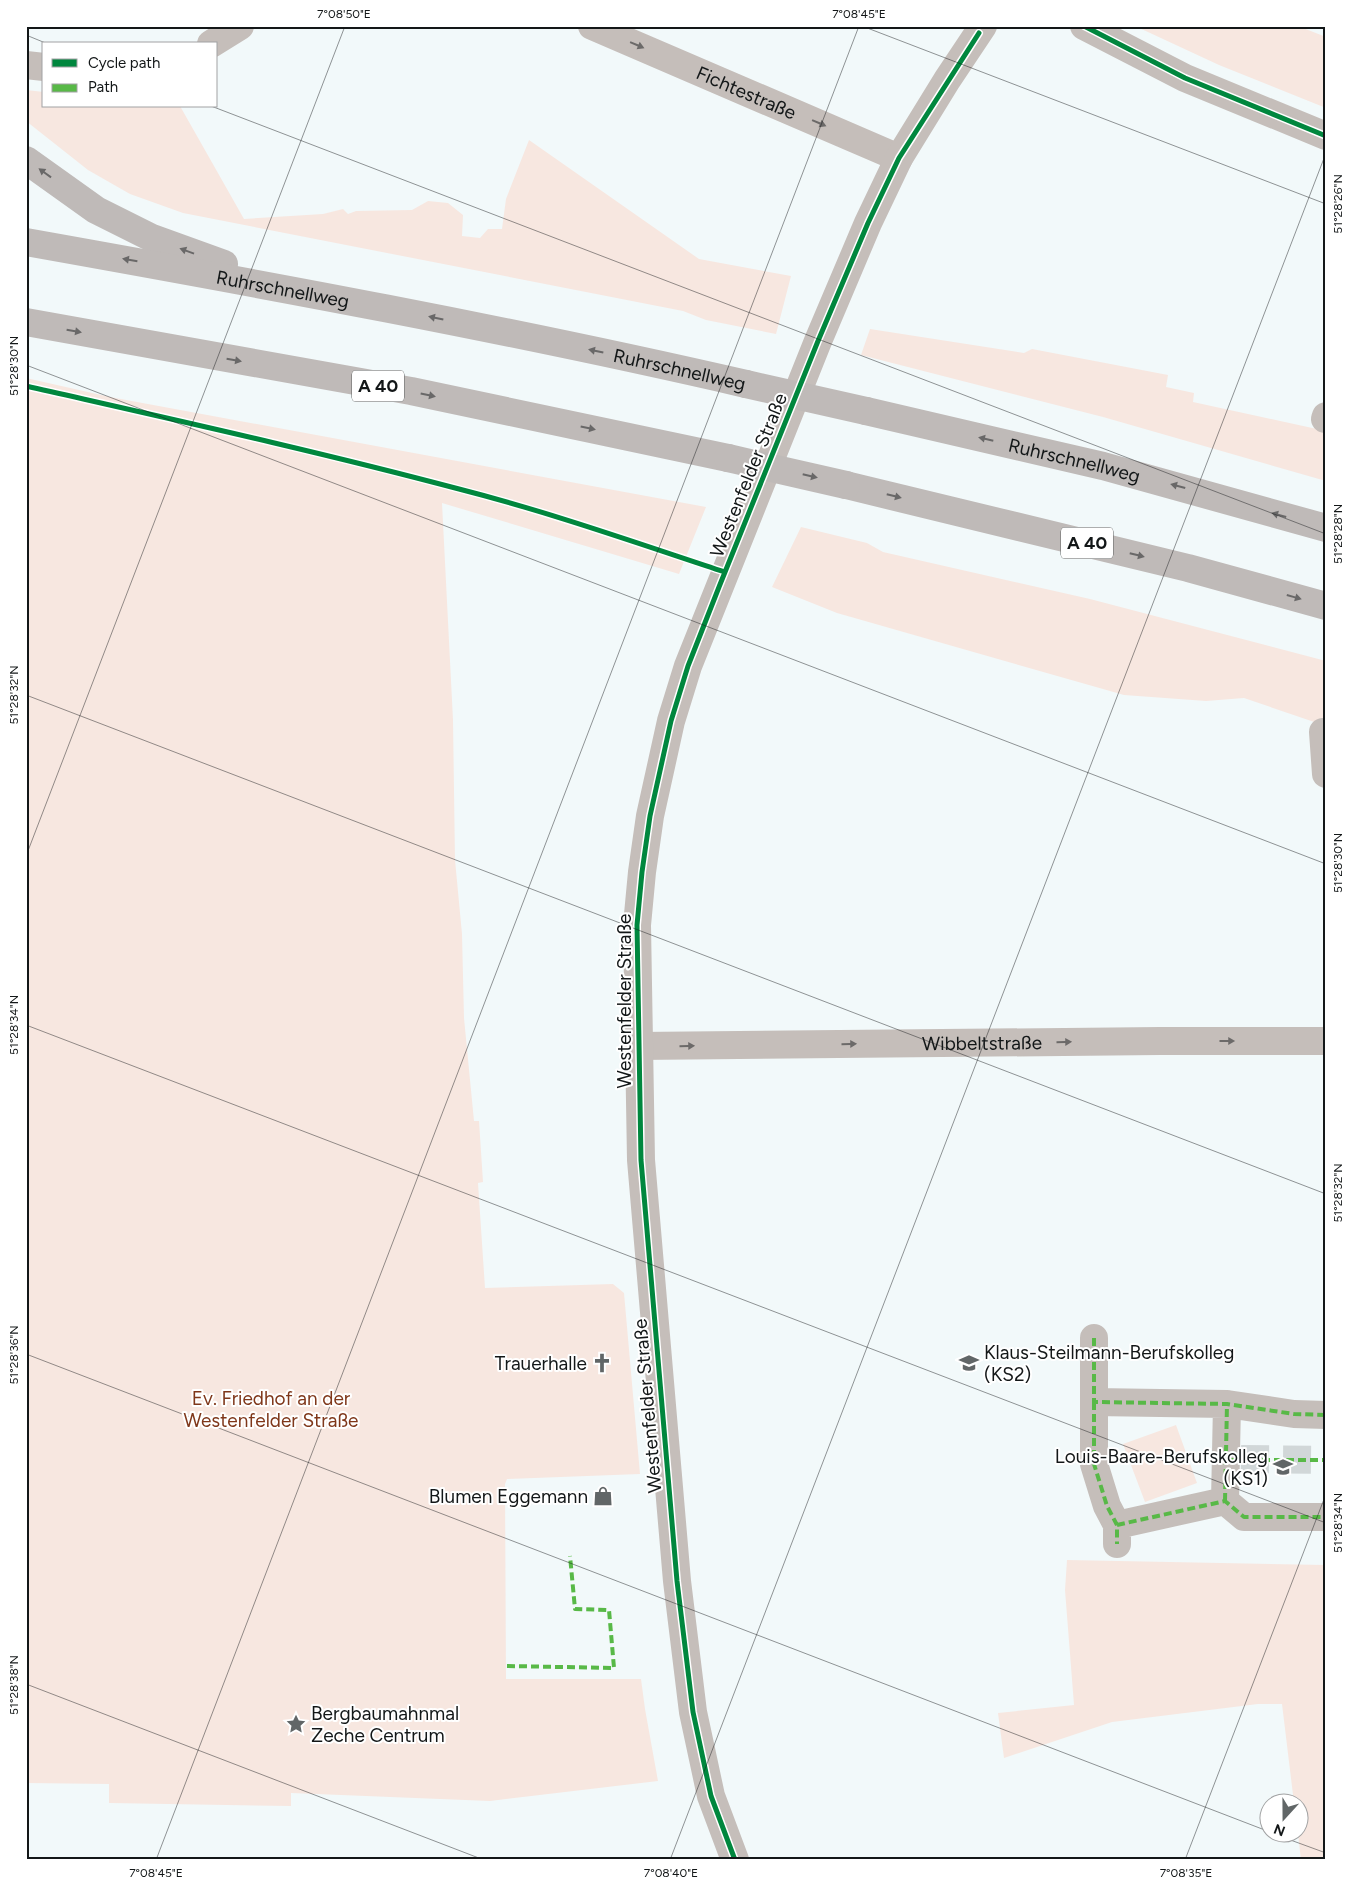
<svg xmlns="http://www.w3.org/2000/svg" width="1352" height="1886" font-family="Figtree,sans-serif">
<style>
.green{fill:#f7e7e0}
.lines{fill:none;stroke-linecap:round;stroke-linejoin:round}
.pedestrian-tunnel{stroke:#d1d7d8;stroke-width:28;stroke-dasharray:28 14;stroke-linecap:butt}
.pedestrian{stroke:#c5beba;stroke-width:28}
.minor{stroke:#c5beba;stroke-width:28}
.tertiary{stroke:#c5beba;stroke-width:28}
.motorway{stroke:#bfbab8;stroke-width:28}
.motorway-bridge{stroke:#bfbab8;stroke-width:28}
.quiet{stroke:#58b947;stroke-width:4;stroke-dasharray:8 4;stroke-linecap:butt}
.cycleway-casing{stroke:#fff;stroke-width:8}
.cycleway{stroke:#00873e;stroke-width:5}
.oneway{fill:#6c6a69}
.oneway2{fill:#696868}
.ticks{fill:none;stroke:#131718;stroke-width:1;stroke-opacity:0.45}
.labels{text-anchor:middle;stroke-width:4;stroke-linejoin:round;paint-order:stroke}
.shield{fill:#fff;stroke:#5a5d5d;stroke-width:1}
.shield-label{font-size:18px;font-weight:bold;fill:#131718}
.street-label{font-size:19px;fill:#131718;stroke:#fff}
.poi-label{font-size:19px;fill:#131718;stroke:#fff;text-anchor:end}
.park-label{font-size:19px;fill:#7f371a;stroke:#fff}
.neatline{fill:none;stroke:#131718;stroke-width:2}
.ticks-label{font-size:12px;text-anchor:middle;fill:#131718}
</style>
<rect width="100%" height="100%" fill="#f2f9fa"/>
<!-- green -->
<path class="green" d="M1135 26H1298L1326 37V108L1219 65Z
M26 90 44 92V106H180L244 219 323 214 343 209 348 214 356 211 412 210 428 201 448 203 463 215 462 236 480 238 488 229H502L506 199 529 140 699 259 791 276 776 334 706 320 683 311 183 213 130 194 88 170 26 121Z
M870 329 1024 353 1032 349 1168 375 1166 387 1194 393 1193 402 1326 431V481L1103 417 861 355Z
M26 378 110 397 706 507 679 574 442 503 453 720 455 860 462 934 464 1018 474 1121H479L483 1182 478 1183 485 1288 613 1284 624 1293 640 1474 507 1479 505 1484 506 1679H641L645 1709 658 1781 490 1801 291 1793V1806L109 1803V1784L26 1783Z
M801 527 867 543 883 552 1090 599 1326 661V726L1244 698 1206 701 1124 695 837 613 772 587Z
M1176 1425 1197 1483 1145 1502 1123 1444Z
M1067 1560 1325 1565 1326 1860H1301L1298 1834H1300V1804L1294 1803 1282 1704H1258L1112 1722 1004 1758 998 1713 1074 1705 1065 1590Z"/>
<g class="lines">
<!-- pedestrian-tunnel -->
<path class="pedestrian-tunnel" d="M1241 1459 1326 1460"/>
<!-- pedestrian -->
<path class="pedestrian" d="M1094 1338V1402L1227 1404 1294 1414 1326 1415
M1094 1402V1464L1107 1506 1117 1525V1544
M1225 1501 1227 1404
M1117 1525 1225 1501 1244 1517H1326"/>
<!-- minor -->
<g class="minor">
<path id="s1" d="M592 26 899 158"/>
<path d="M1084 26 1185 78 1326 136"/>
<path d="M211 44 240 26"/>
<path d="M26 65 44 67"/>
<path d="M1325 419 1326 416"/>
<path d="M1323 732 1326 774"/>
<path id="s2" d="M638 1046 1160 1041H1326"/>
</g>
<!-- tertiary -->
<path class="tertiary" d="M735 1860 711 1796 693 1712 677 1581 641 1160 637 925 642 872 650 816 671 721 688 666 818 341 868 223 899 158 947 80 983 26"/>
<!-- motorway -->
<g class="motorway">
<path d="M26 160 96 210 152 238 224 264"/>
<path id="s3" d="M26 242C267 285 507 329 746 384"/>
<path d="M26 322 411 391 728 458"/>
<path id="s4" d="M866 411 1103 466 1326 528"/>
<path d="M846 485 1188 568 1326 606"/>
</g>
<!-- motorway-bridge -->
<path class="motorway-bridge" d="M746 384 866 411
M728 458 846 485"/>
<!-- quiet -->
<path class="quiet" d="M1094 1338V1402L1227 1404 1294 1414 1326 1415
M1094 1402V1464L1107 1506 1117 1525V1544
M1226 1460H1326
M1225 1501 1227 1404
M1117 1525 1225 1501 1244 1517H1326
M507 1666 614 1668 609 1610 575 1609 570 1556"/>
<defs>
<path id="cycleway" d="M1084 26 1185 78 1326 136
M26 386C171 419 316 451 459 489 549 512 637 543 725 572
M735 1860 711 1796 693 1712 677 1581 641 1160 637 925 642 872 650 816 671 721 688 666 719 587 818 341 868 223 899 158 979 33"/>
</defs>
<!-- cycleway casing -->
<use href="#cycleway" class="cycleway-casing"/>
<!-- cycleway -->
<use href="#cycleway" class="cycleway"/>
</g>
<!-- one-way arrows -->
<defs><path id="oneway-solid" d="M-6-.8H1V-3.2L6.5 0L1 3.2V.8H-6Z" transform="scale(1.25)"/></defs>
<g class="oneway">
<use href="#oneway-solid" transform="translate(637 45) rotate(23)"/>
<use href="#oneway-solid" transform="translate(819 123) rotate(23)"/>
<use href="#oneway-solid" transform="translate(1227 1041)"/>
<use href="#oneway-solid" transform="translate(1064 1042) rotate(-1)"/>
<use href="#oneway-solid" transform="translate(849 1044) rotate(-1)"/>
<use href="#oneway-solid" transform="translate(687 1046) rotate(-1)"/>
</g>
<g class="oneway2">
<use href="#oneway-solid" transform="translate(45 173) rotate(-144)"/>
<use href="#oneway-solid" transform="translate(187 251) rotate(-160)"/>
<use href="#oneway-solid" transform="translate(130 260) rotate(-170)"/>
<use href="#oneway-solid" transform="translate(436 318) rotate(-168)"/>
<use href="#oneway-solid" transform="translate(74 331) rotate(10)"/>
<use href="#oneway-solid" transform="translate(596 351) rotate(-168)"/>
<use href="#oneway-solid" transform="translate(234 360) rotate(10)"/>
<use href="#oneway-solid" transform="translate(428 395) rotate(12)"/>
<use href="#oneway-solid" transform="translate(588 428) rotate(12)"/>
<use href="#oneway-solid" transform="translate(986 439) rotate(-167)"/>
<use href="#oneway-solid" transform="translate(810 476) rotate(13)"/>
<use href="#oneway-solid" transform="translate(1178 486) rotate(-165)"/>
<use href="#oneway-solid" transform="translate(894 496) rotate(14)"/>
<use href="#oneway-solid" transform="translate(1279 515) rotate(-164)"/>
<use href="#oneway-solid" transform="translate(1137 555) rotate(14)"/>
<use href="#oneway-solid" transform="translate(1294 597) rotate(16)"/>
</g>
<!-- ticks -->
<path class="ticks" d="M862 26 1326 204M26 35 48 44M211 106 1326 534M26 365 1326 864M26 695 1326 1194M26 856 345 26M26 1025 1326 1523M26 1354 1270 1832M26 1684 484 1860M1274 1834 1326 1853M156 1860 859 26M670 1860 1326 153M1185 1860 1326 1494"/>
<!-- icons -->
<defs>
<symbol id="church-bare" viewBox="-9 -9 18 18"><path d="M-1.2-6h2.4v3.5h3.3v2.4h-3.3V6h-2.4V-.1h-3.3v-2.4h3.3Z" fill="#616667" stroke="#fff" stroke-width="2.5" paint-order="stroke"/></symbol>
<symbol id="school-bare" viewBox="-9 -9 18 18"><path d="M0-5L7-2L0 1L-7-2ZM-4 1L0 2.5L4 1V4Q0 6-4 4Z" fill="#616667" stroke="#fff" stroke-width="2.5" paint-order="stroke"/></symbol>
<symbol id="shop-bare" viewBox="-9 -9 18 18"><path d="M-5-2.5h2.3a2.7 3.5 0 0 1 5.4 0H5L5.5 6h-11ZM-1.5-2.5h3a1.5 2.3 0 0 0-3 0Z" fill="#616667" stroke="#fff" stroke-width="2.5" paint-order="stroke"/></symbol>
<symbol id="sight-bare" viewBox="-9 -9 18 18"><path d="M0-6L1.8-2.2L6-1.7L2.9 1.2L3.7 5.4L0 3.3L-3.7 5.4L-2.9 1.2L-6-1.7L-1.8-2.2Z" fill="#616667" stroke="#fff" stroke-width="2.5" paint-order="stroke"/></symbol>
</defs>
<g fill-rule="evenodd">
<use href="#church-bare" x="588" y="1349" width="28" height="28"/>
<use href="#school-bare" x="955" y="1349" width="28" height="28"/>
<use href="#school-bare" x="1269" y="1453" width="28" height="28"/>
<use href="#shop-bare" x="589" y="1482" width="28" height="28"/>
<use href="#sight-bare" x="282" y="1710" width="28" height="28"/>
</g>
<g class="labels">
<!-- shield labels -->
<g class="shield">
<rect x="352" y="370.5" width="52" height="31" rx="4"/>
<rect x="1061" y="527.5" width="52" height="31" rx="4"/>
</g>
<g class="shield-label">
<text x="378" y="392">A 40</text>
<text x="1087" y="549">A 40</text>
</g>
<!-- street labels -->
<g class="street-label">
<text dy="7" stroke="none"><textPath href="#s1" startOffset="168">Fichtestraße</textPath></text>
<text dy="7" stroke="none"><textPath href="#s3" startOffset="261">Ruhrschnellweg</textPath></text>
<text dy="7" stroke="none"><textPath href="#s3" startOffset="666">Ruhrschnellweg</textPath></text>
<text dy="7" stroke="none"><textPath href="#s4" startOffset="214">Ruhrschnellweg</textPath></text>
<text transform="translate(748 475) rotate(-68)" y="7">Westenfelder Straße</text>
<text transform="translate(624 1001) rotate(-90)" y="7">Westenfelder Straße</text>
<text dy="7" stroke="none"><textPath href="#s2" startOffset="344">Wibbeltstraße</textPath></text>
<text transform="translate(647 1406) rotate(-95)" y="7">Westenfelder Straße</text>
</g>
<!-- poi labels -->
<g class="poi-label">
<text x="984" y="1359" text-anchor="start">Klaus-Steilmann-Berufskolleg<tspan x="984" dy="22">(KS2)</tspan></text>
<text x="587" y="1370">Trauerhalle</text>
<text x="1268" y="1463">Louis-Baare-Berufskolleg<tspan x="1268" dy="22">(KS1)</tspan></text>
<text x="588" y="1503">Blumen Eggemann</text>
<text x="311" y="1720" text-anchor="start">Bergbaumahnmal<tspan x="311" dy="22">Zeche Centrum</tspan></text>
</g>
<!-- park labels -->
<g class="park-label">
<text x="271" y="1405">Ev. Friedhof an der<tspan x="271" dy="22">Westenfelder Straße</tspan></text>
</g>
</g>
<!-- border -->
<rect width="1352" height="1886" fill="none" stroke="#ffffff" stroke-width="55"/>
<!-- legend -->
<rect x="42" y="42" width="175" height="65" fill="#ffffff" stroke="#a1a2a3"/>
<rect x="52" y="59" width="25" height="8" fill="#00873e" stroke="#a1a2a3"/>
<text x="88" y="68" font-size="15" fill="#131718">Cycle path</text>
<rect x="52" y="84" width="25" height="8" fill="#58b947" stroke="#a1a2a3"/>
<text x="88" y="92" font-size="15" fill="#131718">Path</text>
<!-- north arrow -->
<g transform="translate(1284 1818) rotate(201)"><circle r="24" fill="#ffffff" stroke="#a1a2a3"/>
<path d="M0-4L9 19L0 12L-9 19Z" fill="#616667"/>
<text y="-8" font-size="14" font-weight="bold" text-anchor="middle" fill="#131718">N</text>
</g>
<rect x="28" y="28" width="1296" height="1830" class="neatline"/>
<g class="ticks-label">
<text x="344" y="18">7°08'50"E</text>
<text x="859" y="18">7°08'45"E</text>
<text transform="translate(1338 204) rotate(-90)" y="4">51°28'26"N</text>
<text transform="translate(14 366) rotate(-90)" y="4">51°28'30"N</text>
<text transform="translate(1338 534) rotate(-90)" y="4">51°28'28"N</text>
<text transform="translate(14 695) rotate(-90)" y="4">51°28'32"N</text>
<text transform="translate(1338 863) rotate(-90)" y="4">51°28'30"N</text>
<text transform="translate(14 1025) rotate(-90)" y="4">51°28'34"N</text>
<text transform="translate(1338 1193) rotate(-90)" y="4">51°28'32"N</text>
<text transform="translate(14 1355) rotate(-90)" y="4">51°28'36"N</text>
<text transform="translate(1338 1523) rotate(-90)" y="4">51°28'34"N</text>
<text transform="translate(14 1685) rotate(-90)" y="4">51°28'38"N</text>
<text x="156" y="1877">7°08'45"E</text>
<text x="671" y="1877">7°08'40"E</text>
<text x="1186" y="1877">7°08'35"E</text>
</g>
</svg>
